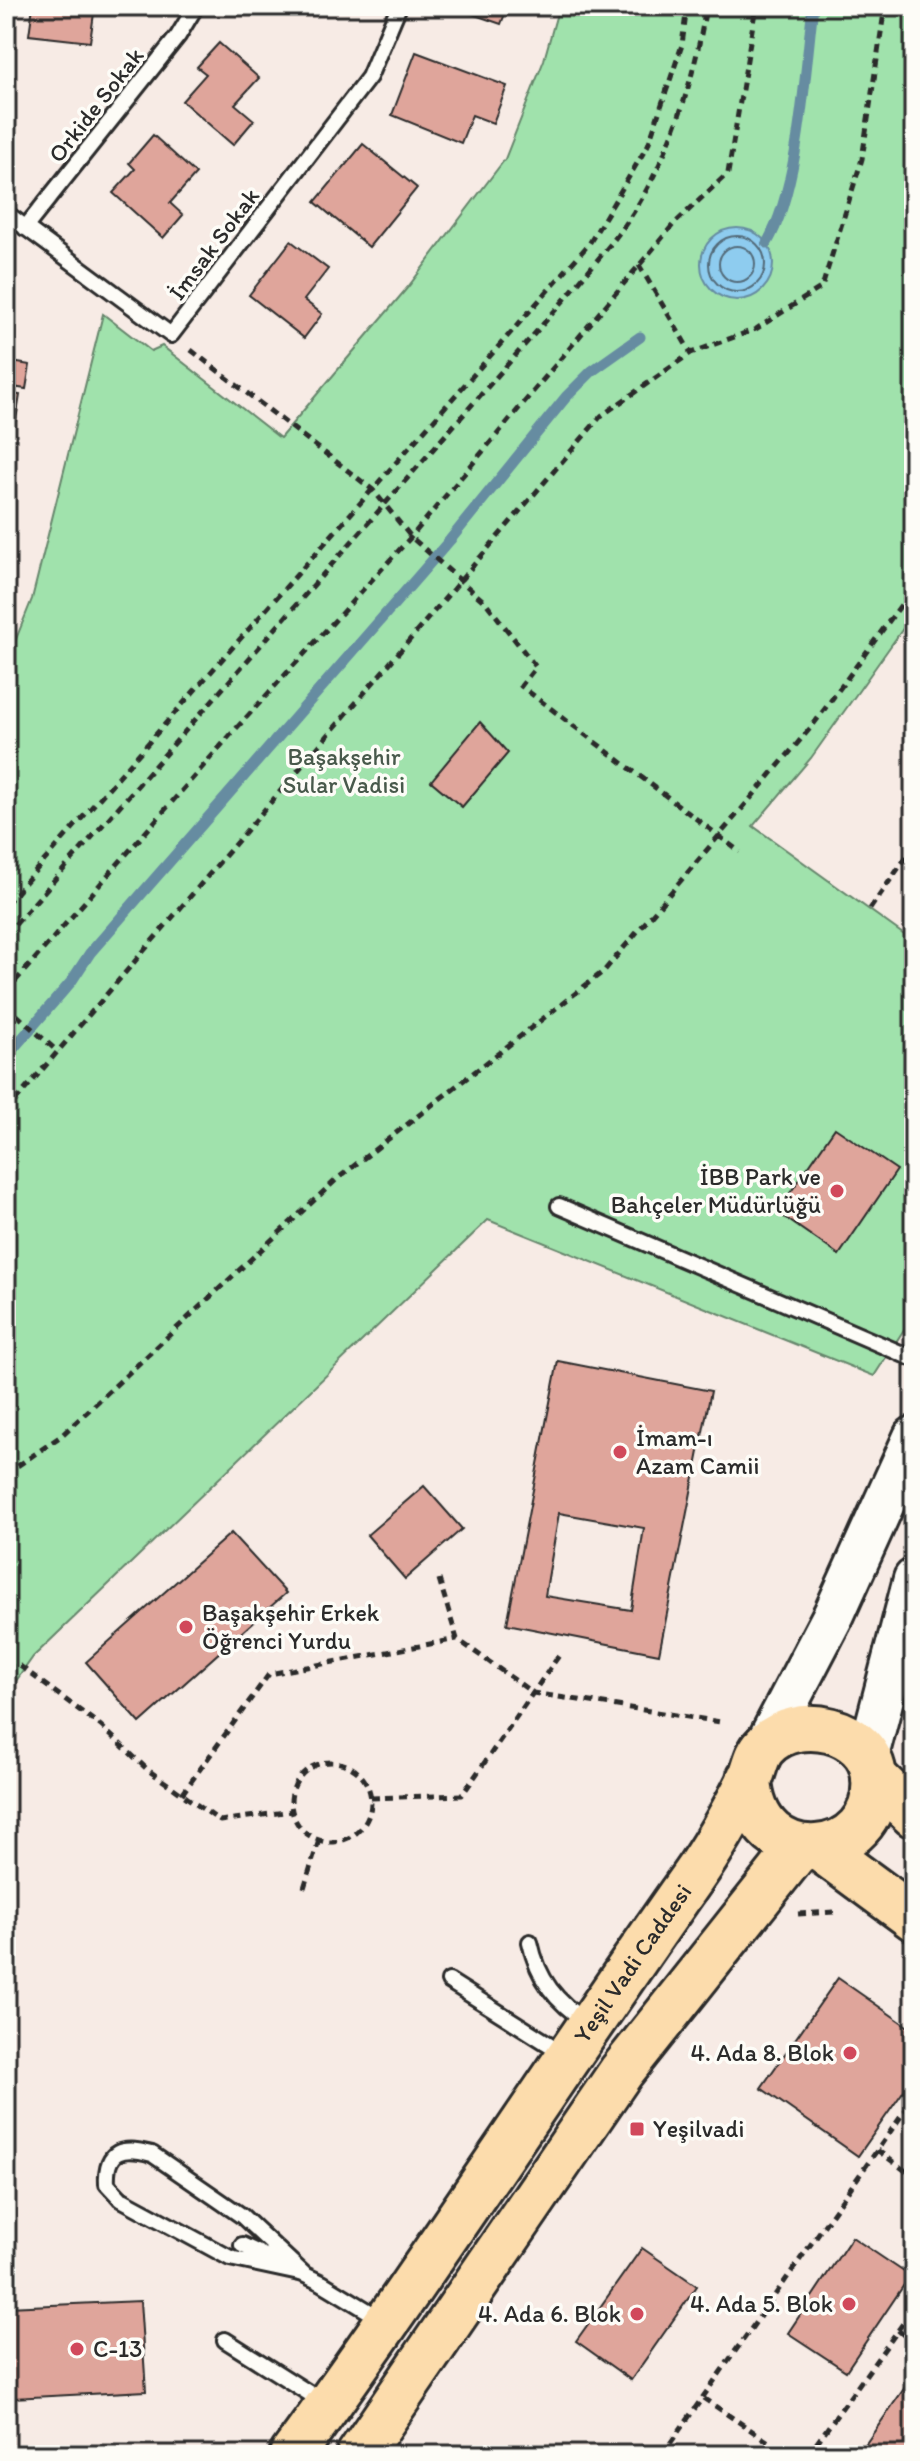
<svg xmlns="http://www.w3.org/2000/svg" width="920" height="2461" font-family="Itim,sans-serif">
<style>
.green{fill:#a0e2ac;stroke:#66866c;stroke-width:2}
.water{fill:#8eccef;stroke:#668ca1;stroke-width:2}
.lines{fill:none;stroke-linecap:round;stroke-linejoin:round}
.shore{stroke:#536b79;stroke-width:2}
.stream{stroke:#668ca1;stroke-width:11}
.building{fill:#dfa59b;stroke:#2b2b2b;stroke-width:2;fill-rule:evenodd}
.service-casing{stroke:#2b2b2b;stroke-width:20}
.secondary-casing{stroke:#2b2b2b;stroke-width:46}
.primary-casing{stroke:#2b2b2b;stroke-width:50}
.path{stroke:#2b2b2b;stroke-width:5;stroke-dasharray:8 6;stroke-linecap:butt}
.service{stroke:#fdfcf7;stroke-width:14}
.secondary{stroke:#fdfcf7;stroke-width:40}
.primary{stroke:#fcdcac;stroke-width:44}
.service-bridge-casing{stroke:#2b2b2b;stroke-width:20;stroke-linecap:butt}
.service-bridge{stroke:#fdfcf7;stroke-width:14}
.poi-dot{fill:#d1495b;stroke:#fdfcf7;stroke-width:3}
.labels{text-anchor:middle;stroke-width:7;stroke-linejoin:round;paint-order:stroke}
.street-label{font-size:24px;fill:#2b2b2b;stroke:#fdfcf7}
.park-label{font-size:24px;fill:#48594b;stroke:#fdfcf7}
.poi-label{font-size:24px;fill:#2b2b2b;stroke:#fdfcf7;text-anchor:end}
</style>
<rect width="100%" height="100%" fill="#f7ebe5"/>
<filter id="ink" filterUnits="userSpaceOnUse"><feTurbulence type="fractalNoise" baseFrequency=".0125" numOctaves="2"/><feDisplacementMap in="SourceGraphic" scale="16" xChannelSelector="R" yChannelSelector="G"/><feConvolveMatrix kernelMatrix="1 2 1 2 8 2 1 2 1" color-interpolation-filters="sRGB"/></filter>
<g filter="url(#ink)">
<!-- green -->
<path class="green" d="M559 6H914V613L811 758 753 826 914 942V1314L874 1376 488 1220 33 1657 6 1695V664L32 599 103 314 151 351 162 346 280 438 408 287 505 159 544 60Z"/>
<!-- water -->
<path class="water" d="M701 264a36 36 0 1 1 72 0a36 36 0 1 1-72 0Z"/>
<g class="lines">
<!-- shore -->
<path class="shore" d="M709 264a28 28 0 1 1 56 0a28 28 0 1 1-56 0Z
M719 264a18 18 0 1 1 36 0a18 18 0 1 1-36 0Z"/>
<!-- stream -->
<path class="stream" d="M767 243C799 189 805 71 813 6
M6 1057 71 982 90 953 450 540 566 397 592 371 640 337"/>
</g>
<!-- building -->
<path class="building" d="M33 6H95L90 42 29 35Z
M449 6H508L501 24Z
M219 43 259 78 235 104 254 120 233 145 182 101 206 74 197 67Z
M416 52 507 86 493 123 472 115 461 143 392 115Z
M153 135 196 174 170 203 183 215 163 238 113 193 135 169 129 163Z
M363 144 417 188 369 247 315 202Z
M291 241 328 269 304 300 322 314 304 338 249 295Z
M6 361 30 365 26 389 6 386Z
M6 393 20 395 16 420 6 418Z
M480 722 508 753 462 807 431 781Z
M835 1128 897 1170 839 1255 777 1212Z
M558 1361 711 1391 659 1654 507 1624ZM559 1513 644 1528 631 1610 545 1596Z
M424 1486 462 1529 405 1579 367 1535Z
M231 1533 286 1593 140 1723 86 1662Z
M838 1978 914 2031V2076L858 2156 761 2088Z
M852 2237 910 2276 846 2371 788 2333Z
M642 2248 697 2286 631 2380 576 2341Z
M140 2301 146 2391 13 2398 8 2307Z
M908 2383 914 2387V2455H858Z"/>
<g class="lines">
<defs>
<path id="service" d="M6 213 171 335 369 77 399 6
M25 228 178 36 196 6
M559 1206 914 1359
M530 1942C538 1980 556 2002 588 2023
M449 1981 566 2055
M121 2199 230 2258 304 2274 242 2216 152 2154
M242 2245 322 2283 383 2320
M225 2340 323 2402"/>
<path id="secondary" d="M765 1746 834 1614 914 1437
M868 1756 914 1579"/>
<g id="primary">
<path d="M874 1777 914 1815"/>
<path d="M819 1848 914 1918"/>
<path id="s1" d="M292 2455C430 2266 557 2069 692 1878 714 1847 733 1813 750 1779 755 1768 756 1755 765 1746 797 1712 870 1728 874 1777 882 1863 754 1877 749 1779"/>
<path d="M359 2455 621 2072 799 1848"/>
</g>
</defs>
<!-- service casing -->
<use href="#service" class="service-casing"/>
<!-- secondary casing -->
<use href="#secondary" class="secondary-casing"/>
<!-- primary casing -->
<use href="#primary" class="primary-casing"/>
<!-- path -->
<path class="path" d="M639 265 691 353
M191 350 373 490 411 537 487 604 536 667 521 686 740 852
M6 904 589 244 648 145 682 45 687 6
M870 909 914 846
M6 935 565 299C587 271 614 243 633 213 672 151 695 77 706 6
M6 992 233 732 411 537 673 225 728 173 756 6
M6 1005 58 1052
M6 1112 601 416 691 353 756 329 822 287 862 159 885 6
M6 1474 61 1436 337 1179 604 971 813 725 914 587
M439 1579 457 1639 533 1693 721 1722
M6 1667 20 1666 101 1726 148 1770 220 1821 292 1811
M291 1802a40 40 0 1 1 80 0a40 40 0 1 1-80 0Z
M182 1794 269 1674 457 1639
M371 1798 462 1795 560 1654
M304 1888 319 1840
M798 1914 835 1912
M877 2150 914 2177
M898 2330 914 2344
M703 2398 788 2455
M662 2455 914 2098
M808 2455 914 2308"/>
<!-- service -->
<use href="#service" class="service"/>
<!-- secondary -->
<use href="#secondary" class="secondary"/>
<!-- primary -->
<use href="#primary" class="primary"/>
<defs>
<path id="service-bridge" d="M121 2199 107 2184C105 2149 123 2146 152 2154"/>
</defs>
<!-- service-bridge casing -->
<use href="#service-bridge" class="service-bridge-casing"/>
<!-- service-bridge -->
<use href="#service-bridge" class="service-bridge"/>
</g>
</g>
<!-- markers -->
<g class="poi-dot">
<circle cx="837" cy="1191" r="8"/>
<circle cx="620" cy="1452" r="8"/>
<circle cx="186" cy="1627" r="8"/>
<circle cx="850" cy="2053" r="8"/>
<rect x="629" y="2121" width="16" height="16" rx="4"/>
<circle cx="849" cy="2304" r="8"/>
<circle cx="637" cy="2314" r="8"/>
<circle cx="77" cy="2349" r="8"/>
</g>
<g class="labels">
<!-- street labels -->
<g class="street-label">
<text transform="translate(96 105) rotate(-52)" y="8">Orkide Sokak</text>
<text transform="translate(214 244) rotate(-53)" y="8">İmsak Sokak</text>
<text dy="8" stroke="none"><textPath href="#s1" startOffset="598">Yeşil Vadi Caddesi</textPath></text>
</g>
<!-- park labels -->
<g class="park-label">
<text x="344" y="765">Başakşehir<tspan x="344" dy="28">Sular Vadisi</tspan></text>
</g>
<!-- poi labels -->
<g class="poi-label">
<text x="821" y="1185">İBB Park ve<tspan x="821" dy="28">Bahçeler Müdürlüğü</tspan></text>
<text x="636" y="1446" text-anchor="start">İmam-ı<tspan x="636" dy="28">Azam Camii</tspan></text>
<text x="202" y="1621" text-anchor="start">Başakşehir Erkek<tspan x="202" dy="28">Öğrenci Yurdu</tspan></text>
<text x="834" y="2061">4. Ada 8. Blok</text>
<text x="653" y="2137" text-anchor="start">Yeşilvadi</text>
<text x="833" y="2312">4. Ada 5. Blok</text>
<text x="621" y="2322">4. Ada 6. Blok</text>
<text x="93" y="2357" text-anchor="start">C-13</text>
</g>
</g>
<!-- margin -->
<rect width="920" height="2461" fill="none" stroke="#fdfcf7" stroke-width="32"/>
<rect x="16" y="16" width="888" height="2429" fill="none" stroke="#2b2b2b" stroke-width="3" filter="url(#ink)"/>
</svg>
